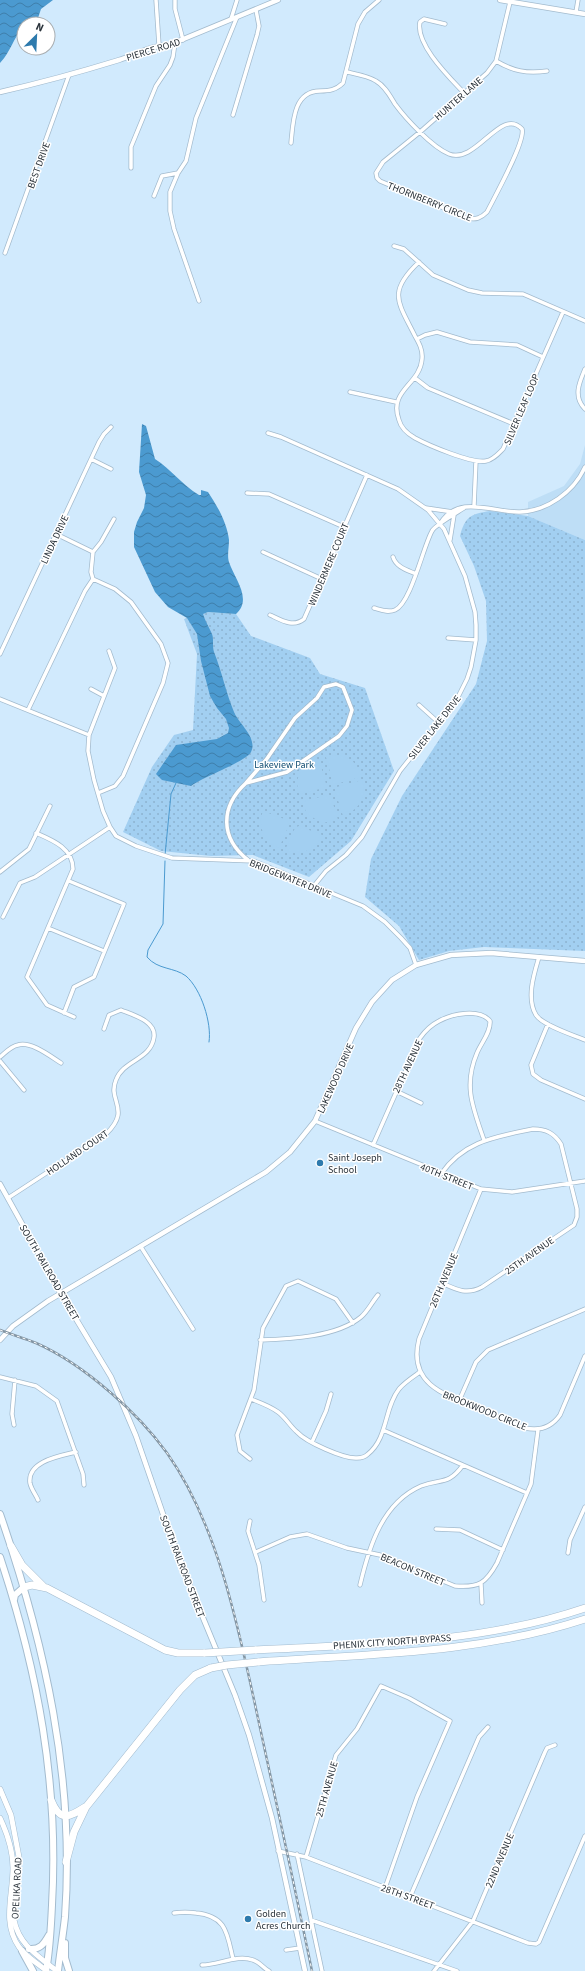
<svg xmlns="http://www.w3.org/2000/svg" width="585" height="1971" font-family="'Source Sans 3',sans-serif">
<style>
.built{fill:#bedef6}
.grass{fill:url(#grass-dots)}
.garden{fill:#a2cff1}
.water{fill:url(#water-waves)}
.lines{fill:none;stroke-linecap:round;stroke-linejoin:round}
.stream{stroke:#4b9ad0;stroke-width:1}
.minor-casing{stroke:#a3bbce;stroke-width:5}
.tertiary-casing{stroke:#a3bbce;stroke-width:6}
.secondary-casing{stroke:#a3bbce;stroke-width:6}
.trunk-casing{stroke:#a3bbce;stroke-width:8}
.motorway-casing{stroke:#a3bbce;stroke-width:8}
.minor{stroke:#fff;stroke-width:3.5}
.tertiary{stroke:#fff;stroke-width:4.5}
.secondary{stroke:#fff;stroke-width:5}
.trunk{stroke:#fff;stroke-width:6}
.motorway{stroke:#fff;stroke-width:7}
.rail-casing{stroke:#8496a4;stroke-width:2.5}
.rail{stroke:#fff;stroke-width:1;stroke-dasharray:3;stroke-linecap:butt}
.motorway-bridge-casing{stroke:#a3bbce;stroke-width:8;stroke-linecap:butt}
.motorway-bridge{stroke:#fff;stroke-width:7}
.poi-dot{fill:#2d7aad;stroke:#fff;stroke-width:1.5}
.labels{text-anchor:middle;stroke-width:3;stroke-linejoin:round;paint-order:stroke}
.street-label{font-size:10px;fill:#283139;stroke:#fff}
.park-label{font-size:10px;fill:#0e4b70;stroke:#fff}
.poi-label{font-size:10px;fill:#283139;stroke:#fff;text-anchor:start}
</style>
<defs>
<pattern id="grass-dots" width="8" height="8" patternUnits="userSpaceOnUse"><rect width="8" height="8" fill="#a2cff1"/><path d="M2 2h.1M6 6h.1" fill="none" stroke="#8cb2cf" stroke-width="1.8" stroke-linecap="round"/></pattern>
<pattern id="water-waves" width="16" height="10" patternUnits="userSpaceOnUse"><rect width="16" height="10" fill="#4b9ad0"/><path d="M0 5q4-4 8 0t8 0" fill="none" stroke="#3e7eaa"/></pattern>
</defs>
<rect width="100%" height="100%" fill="#d1eafd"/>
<!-- built -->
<path class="built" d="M585 445V540L528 516V502L564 486 580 464Z"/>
<!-- grass -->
<path class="grass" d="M490 511 528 516 585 540V951L484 947 449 951 419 960 399 926 365 897 371 859 402 796 476 684 487 641 486 601 474 566 460 536C465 517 470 514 490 511Z
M208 612 236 614 251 636 310 658 320 674 365 688 394 771 351 841 309 877 253 855 211 856 161 851 123 832 152 767 174 735 193 730 197 654 184 619Z"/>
<!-- garden -->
<path class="garden" d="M337 755C350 757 358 763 361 777L336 784 333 783 326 757Z
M319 759 326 784 324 788 299 794C294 777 301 764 319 759Z
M362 780C368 798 358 810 343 816L335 791 337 787Z
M327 795 331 797 338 820 322 823 307 814 302 802Z
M263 811 287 820 289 825 279 848C264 842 257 826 263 811Z
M299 826 322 835C316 850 300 857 285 850L295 828Z"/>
<!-- water -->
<path class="water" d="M0 0H53L41 9 36 24H24V27C12 39 12 50 0 63Z
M142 424 146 426 155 459C171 469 182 485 199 495H201V490L208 492C218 507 227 523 229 540 229 547 227 556 229 562 234 578 253 599 236 614L208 612 203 614C205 621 209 627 212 634 214 639 212 646 214 652 222 672 226 693 234 712 239 724 258 738 251 752 247 761 203 777 191 786L162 780 156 774 176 745 217 739 228 733 229 728 226 719 217 708 210 696 201 661 197 634 187 618 168 607 155 592 134 547V532L137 522 144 508 146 495 139 472Z"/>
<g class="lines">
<!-- stream -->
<path class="stream" d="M165 855 171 794 176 783
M165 861 163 924 148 950 147 957C158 970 174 967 186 976 201 989 212 1023 209 1042"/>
<defs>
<path id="minor" d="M156 0 159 45
M175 0V9L183 40
M576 12 578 0
M231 19 237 0
M445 24 424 19 420 22C415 44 449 77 464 93
M496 61C513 71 527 74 547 71
M347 72C356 74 368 76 376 81 385 86 390 96 395 104 406 119 432 147 449 154 476 165 501 106 522 129 526 141 494 198 487 212 481 218 476 220 467 218L380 181 377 178 376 173 383 162 420 132 487 73 496 61 510 2
M233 115 257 35 259 26 256 10
M291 143C293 123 293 91 320 91 329 91 336 90 343 83L358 24 365 12 379 0
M131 168V147L156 86 170 65 173 57 175 43
M154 196 162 176 178 173
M394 246 404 249 433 275 468 290 482 293 523 294 585 321
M5 253 69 75
M419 262C387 292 398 302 415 336 419 343 423 350 422 359 420 385 388 390 399 420 401 428 408 434 415 438 428 445 472 464 486 461 493 460 498 454 503 449L563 312
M199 301 174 229 170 211V192L178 173 186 161 196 118 237 17
M417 339 425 335 437 332 470 342 517 345 543 357
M585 369C579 383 573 397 585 409
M415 378 428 388 514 424
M350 392 396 402
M268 433 281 437 398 489 428 510 444 529 465 576 475 612 476 625V640L471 667 467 679 456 701 400 771 362 837 346 855 326 871 313 887
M91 459 111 469
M247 493 269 494 344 527
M474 506 476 461
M426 508 453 512
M440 524C458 493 494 513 520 512 547 511 574 492 585 467
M56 534 93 552
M450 540 454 515
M93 552 91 572 93 579 115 589 131 602 161 644 168 663 163 683 123 776 115 786 98 793
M93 552 101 542 114 519
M263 552 322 579
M393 557C396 567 407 570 416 574
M374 608C381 610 388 613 395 610 411 603 423 547 432 531 434 526 458 512 464 508
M270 615C281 620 293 628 304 619L367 475
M448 638 476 640
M109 651 115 668 89 735 88 751 94 780 103 811 110 827 116 836 136 846 172 858 254 861 363 906 385 922 401 938 410 948 416 965
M0 654 99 442 104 434 111 427
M336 684 343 687 352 710 347 726 339 736 287 772 246 783 266 760 295 718 317 698 324 687Z
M91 689 104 696
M0 699 89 735
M419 705 439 723
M28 710 85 591 93 579
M246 783C220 807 220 838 248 860
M36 833C52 840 73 848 73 869L27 977 47 1005 74 1017
M0 872 29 849 50 806
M3 917 20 883 35 877 110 827
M48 928 104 951
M539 957C534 974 526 998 536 1015 542 1025 573 1035 585 1040
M64 1013 74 987 94 977 124 904 69 881
M548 1024 531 1065 533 1074 541 1080 585 1099
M0 1057C5 1053 11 1046 18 1045 31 1041 50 1056 61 1063
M0 1061 24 1090
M396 1091 421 1103
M315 1121 481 1189 512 1192 585 1181
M373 1145 420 1038C425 1031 431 1025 439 1021 452 1014 479 1008 490 1021 491 1032 481 1043 477 1053 463 1086 473 1108 484 1140
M441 1174C464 1141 495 1137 533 1129 546 1129 554 1133 561 1144L577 1209V1217L574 1225 482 1287C467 1295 457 1290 442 1283
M481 1189 419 1339C408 1382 441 1394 474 1406 491 1413 507 1421 525 1428 539 1431 551 1428 560 1415L585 1356
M8 1198 106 1134C132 1109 107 1101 116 1080 123 1060 151 1060 154 1037 156 1021 133 1015 121 1010L109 1015 104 1029
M141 1247 193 1329
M260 1340C290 1339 337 1337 361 1317 368 1311 372 1302 378 1295
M0 1377 36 1386 57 1401 83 1474 84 1485
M251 1399C261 1403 270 1406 278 1412 286 1418 290 1426 297 1432 306 1442 344 1459 357 1458 361 1458 366 1456 368 1454 388 1438 384 1408 399 1389 405 1382 413 1377 420 1372
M459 1401 476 1362 488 1350 585 1309
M14 1425 12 1414 15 1380
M383 1430 527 1493
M312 1442 326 1411 331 1394
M250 1459 240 1451 237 1435 254 1390 263 1328 286 1286 298 1281 336 1299 353 1323
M38 1500C36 1495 31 1489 30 1483 27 1461 60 1456 76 1452
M250 1521 248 1531 259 1565 264 1600
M436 1529 460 1530 503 1550
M256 1552 290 1537 307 1534 347 1548 380 1555 455 1586C479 1588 486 1583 497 1563L531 1484 538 1430
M568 1553 570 1540 585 1507
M481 1584 482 1603
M360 1585C369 1547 382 1503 421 1486 441 1478 448 1486 463 1465
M278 1851 306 1857 528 1943 536 1944 539 1942 585 1836
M297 1854 322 1971
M306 1857 336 1755 357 1729 381 1686 409 1698 450 1721 417 1797 385 1888
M410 1897 479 1737 488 1727
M174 1913C182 1912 188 1912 196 1913 227 1916 227 1934 233 1959
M311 1920 457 1971
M286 1950 300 1948
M202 1965C219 1965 237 1954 253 1960 260 1962 263 1968 269 1971
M434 1971 473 1921 545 1752 547 1748 555 1745"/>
<path id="tertiary" d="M500 0 585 14
M0 92C40 83 80 72 119 60 135 55 152 45 169 45L278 0
M0 1184 61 1294 111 1377 136 1436 164 1517 194 1596 235 1695 249 1735 272 1818 305 1971
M0 1340 13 1326 48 1301 266 1172 290 1152 315 1121 356 1028 372 1002 392 980 416 965 451 955 491 953 585 961"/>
<path id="secondary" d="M0 1789 11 1815 19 1857 14 1920C19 1945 38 1956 57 1971
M0 1818C7 1833 13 1851 13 1868 13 1895 2 1923 19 1947 25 1956 38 1964 47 1971"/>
<path id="trunk" d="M0 1514C45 1644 75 1778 65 1917 63 1935 60 1953 58 1971
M0 1557C38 1672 59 1784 52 1905 51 1927 50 1949 46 1971
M14 1600 15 1595 24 1587
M65 1943V1958L69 1971
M29 1949C40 1950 44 1944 49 1935
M22 1951 33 1971"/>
<path id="motorway" d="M11 1546 22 1565 43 1586
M24 1587 32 1585 47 1588 165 1650 178 1653H205
M255 1650C366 1644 479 1644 585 1608
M258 1662C368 1654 479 1654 585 1619
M51 1800C60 1822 68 1818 85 1807
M66 1862 74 1832 86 1807 180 1690 195 1675 211 1668"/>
</defs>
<!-- minor casing -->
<use href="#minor" class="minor-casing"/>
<!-- tertiary casing -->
<use href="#tertiary" class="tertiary-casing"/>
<!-- secondary casing -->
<use href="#secondary" class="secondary-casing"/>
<!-- trunk casing -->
<use href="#trunk" class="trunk-casing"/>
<!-- motorway casing -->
<use href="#motorway" class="motorway-casing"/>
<!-- minor -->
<use href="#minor" class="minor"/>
<!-- tertiary -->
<use href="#tertiary" class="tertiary"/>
<!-- secondary -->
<use href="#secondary" class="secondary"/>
<!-- trunk -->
<use href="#trunk" class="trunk"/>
<!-- motorway -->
<use href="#motorway" class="motorway"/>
<defs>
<path id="rail" d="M0 1330C12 1335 24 1338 36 1343 63 1355 88 1373 111 1393 132 1411 151 1431 167 1453 220 1528 240 1636 259 1723 277 1806 295 1888 312 1971"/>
</defs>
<!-- rail casing -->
<use href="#rail" class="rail-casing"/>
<!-- rail -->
<use href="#rail" class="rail"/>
<defs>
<path id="motorway-bridge" d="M205 1653 255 1650
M211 1668 227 1665 258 1662"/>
</defs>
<!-- motorway-bridge casing -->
<use href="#motorway-bridge" class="motorway-bridge-casing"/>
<!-- motorway-bridge -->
<use href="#motorway-bridge" class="motorway-bridge"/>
</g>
<!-- markers -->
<g class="poi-dot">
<circle cx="320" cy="1163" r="4"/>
<circle cx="248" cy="1919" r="4"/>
</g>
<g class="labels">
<!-- street labels -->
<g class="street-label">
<text transform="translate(153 49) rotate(-17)" y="4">PIERCE ROAD</text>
<text transform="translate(458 98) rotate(-41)" y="4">HUNTER LANE</text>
<text transform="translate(38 165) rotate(-70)" y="4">BEST DRIVE</text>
<text transform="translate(430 201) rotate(22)" y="4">THORNBERRY CIRCLE</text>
<text transform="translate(521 409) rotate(-67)" y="4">SILVER LEAF LOOP</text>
<text transform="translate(54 539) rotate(-65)" y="4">LINDA DRIVE</text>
<text transform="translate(328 564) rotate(-67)" y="4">WINDERMERE COURT</text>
<text transform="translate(434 727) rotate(-52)" y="4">SILVER LAKE DRIVE</text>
<text transform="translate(291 878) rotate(22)" y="4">BRIDGEWATER DRIVE</text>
<text transform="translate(407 1066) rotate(-65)" y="4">28TH AVENUE</text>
<text transform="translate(335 1078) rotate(-66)" y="4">LAKEWOOD DRIVE</text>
<text transform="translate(77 1152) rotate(-34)" y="4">HOLLAND COURT</text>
<text transform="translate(447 1176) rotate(22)" y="4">40TH STREET</text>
<text transform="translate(529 1255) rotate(-35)" y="4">25TH AVENUE</text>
<text transform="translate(50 1272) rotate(60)" y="4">SOUTH RAILROAD STREET</text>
<text transform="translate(443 1280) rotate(-67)" y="4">26TH AVENUE</text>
<text transform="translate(485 1410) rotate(22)" y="4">BROOKWOOD CIRCLE</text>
<text transform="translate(183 1566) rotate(69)" y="4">SOUTH RAILROAD STREET</text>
<text transform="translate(413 1569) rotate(23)" y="4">BEACON STREET</text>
<text transform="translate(392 1641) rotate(-4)" y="4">PHENIX CITY NORTH BYPASS</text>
<text transform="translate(326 1789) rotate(-74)" y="4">25TH AVENUE</text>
<text transform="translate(499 1860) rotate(-67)" y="4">22ND AVENUE</text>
<text transform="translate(16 1888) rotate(-87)" y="4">OPELIKA ROAD</text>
<text transform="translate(408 1896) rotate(20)" y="4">28TH STREET</text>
</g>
<!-- park labels -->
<g class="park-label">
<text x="284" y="768">Lakeview Park</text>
</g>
<!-- poi labels -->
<g class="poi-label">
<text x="328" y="1161">Saint Joseph<tspan x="328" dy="12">School</tspan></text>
<text x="256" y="1917">Golden<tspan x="256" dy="12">Acres Church</tspan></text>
</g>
</g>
<!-- north arrow -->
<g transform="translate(36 36) rotate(24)"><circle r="19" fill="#ffffff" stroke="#a9adb0"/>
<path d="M0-3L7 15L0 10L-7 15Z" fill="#2d7aad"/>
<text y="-6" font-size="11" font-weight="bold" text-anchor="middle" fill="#283139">N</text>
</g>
</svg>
